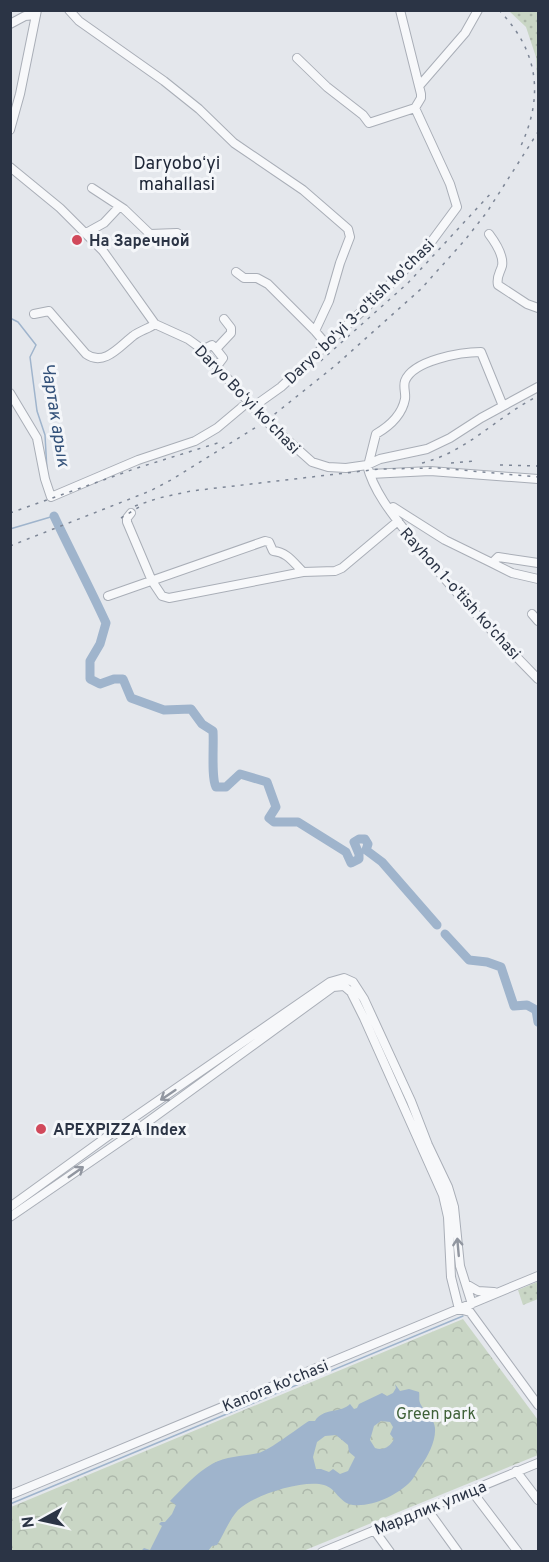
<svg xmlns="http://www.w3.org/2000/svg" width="549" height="1562" font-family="Overpass,sans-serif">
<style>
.grass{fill:url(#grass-dots)}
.forest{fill:url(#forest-crowns)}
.water{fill:#9fb4cc;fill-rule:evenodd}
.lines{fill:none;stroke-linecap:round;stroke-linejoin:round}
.stream{stroke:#9fb4cc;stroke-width:1.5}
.river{stroke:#9fb4cc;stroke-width:9}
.minor-casing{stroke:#a9aeb7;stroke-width:10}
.minor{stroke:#f7f8fa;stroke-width:8}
.rail{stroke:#7d8696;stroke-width:1.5;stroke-dasharray:3 6;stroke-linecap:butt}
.oneway{stroke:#9196a0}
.poi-dot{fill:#d1495b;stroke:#f4f6f9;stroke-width:2}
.labels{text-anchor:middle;stroke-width:6;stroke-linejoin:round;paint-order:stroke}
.poi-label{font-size:16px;font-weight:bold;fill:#2b3445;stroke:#f4f6f9;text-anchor:start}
.street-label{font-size:16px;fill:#2b3445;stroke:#f4f6f9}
.park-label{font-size:16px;fill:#3f6138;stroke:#f4f6f9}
.neighbourhood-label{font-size:18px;fill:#1d2536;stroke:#f4f6f9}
.water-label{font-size:18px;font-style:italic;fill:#34527a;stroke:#f4f6f9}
</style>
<defs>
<pattern id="grass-dots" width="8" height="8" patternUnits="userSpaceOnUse" patternTransform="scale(1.5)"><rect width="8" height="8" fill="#c9d6c5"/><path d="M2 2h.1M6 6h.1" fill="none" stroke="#adb8ab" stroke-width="1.8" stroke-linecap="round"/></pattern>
<pattern id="forest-crowns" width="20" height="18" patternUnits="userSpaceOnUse" patternTransform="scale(1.5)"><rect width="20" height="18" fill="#c9d6c5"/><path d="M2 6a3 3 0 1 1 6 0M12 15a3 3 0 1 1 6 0" fill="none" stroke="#adb8ab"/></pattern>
</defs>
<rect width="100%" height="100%" fill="#e4e7ec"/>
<!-- grass -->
<path class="grass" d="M509 11H538V101L536 57 526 27Z
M537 1282H538V1299L523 1305 518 1290Z"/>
<!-- forest -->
<path class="forest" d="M463 1319 538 1420V1455L303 1551 11 1552V1507Z"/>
<!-- water -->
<path class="water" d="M395 1384 400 1391 409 1389 419 1392C420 1397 418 1400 421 1405 426 1413 434 1418 435 1428 436 1441 428 1456 421 1466 417 1470 415 1477 411 1481 398 1495 373 1507 353 1505 339 1503 336 1488 324 1485 304 1479 253 1495 238 1510 229 1520 224 1534 217 1545L212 1546 208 1551H141L144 1548 150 1550 162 1526 159 1524 161 1522H165L172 1514 176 1505 170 1501C183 1488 196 1473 212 1464 226 1456 243 1456 258 1453 269 1451 299 1427 309 1421H315C322 1408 342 1413 350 1404L354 1409 357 1408 359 1404 382 1393 387 1396 393 1393 396 1388ZM381 1421 390 1422 393 1427 390 1434 394 1439C390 1447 383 1451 375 1448L370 1440 374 1426ZM336 1435 348 1445 349 1452 355 1457 348 1471 340 1474 333 1469 329 1472 321 1469H316L313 1457 317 1442 325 1436Z"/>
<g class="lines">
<!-- stream -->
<path class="stream" d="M10 318 18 322 36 345 30 357 37 411 45 435 47 471
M10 529 54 516 53 513
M10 1504 463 1316"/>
<!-- river -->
<path class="river" d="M54 516C71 552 89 586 106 623L100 644 90 661V679L100 684 114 679H123L131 698 164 710 191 709 202 724 213 731C214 745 211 778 216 787H226L240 774 267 782 276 807 269 818 274 822H298L346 852 351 863 359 859V854L354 842 359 839H365L368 844 366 850 382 862 437 925
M445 934 469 960 487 962 501 967 514 1006 527 1005 536 1010 538 1022"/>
<defs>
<path id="minor" d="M69 10 79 21 164 81 199 109 234 143 303 190 348 229 350 237 340 263 329 301 315 331
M10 24 25 16 36 15
M297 58 327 87 363 115 369 123 415 108
M420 85 465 33 478 10
M10 130 20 94 37 10
M10 167 60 208 103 251 155 324 188 339 199 347 266 421 312 462 328 467 346 468 367 465 380 459 427 449 450 438 481 418 538 387
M92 188 124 209 150 234 177 233
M86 233 104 223 119 207
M489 234C495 242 504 256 502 266 500 273 496 277 498 285L527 304 538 308
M236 272 244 278H257L268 284 315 331 326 344
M34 314 49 311 86 354C104 367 120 346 133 336 139 331 148 329 155 324
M216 349 223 358 217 366
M202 350 212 345 216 349 231 333V328L224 319
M10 393 37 438 45 479 51 497 138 460 195 441 217 428 248 402
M253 407 281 387 377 297 426 249 457 207 450 184 415 108 421 98V94L400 10
M369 462 376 434C388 427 402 415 405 399 406 393 403 387 405 381 413 360 462 352 481 352L503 406
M367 465C374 494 397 520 415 543 453 591 495 635 538 679
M370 474 430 471 538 479
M389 509 393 507 445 540 492 563 498 557 538 563
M131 513 127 518V522L152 581 162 596 169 598 303 572 335 571 342 568 398 521
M492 563 512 573 538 579
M108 596 265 541 269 542 273 551C287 552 293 562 303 572
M532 614 538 621
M10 1207 126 1123 330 982 344 978 353 982 364 999 411 1101 428 1145 448 1187 454 1207 460 1266 472 1304
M10 1217 131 1134 333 987 344 986 351 992 364 1018 443 1195 448 1217 451 1277 459 1309 470 1312 538 1405
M466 1284 478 1291 494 1292
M516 1471 538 1500
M471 1490 518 1552
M10 1495 538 1276
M427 1509 458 1552
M374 1530 390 1552
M322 1552 538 1463"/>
</defs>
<!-- minor casing -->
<use href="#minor" class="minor-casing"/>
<!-- minor -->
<use href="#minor" class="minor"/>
<!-- rail -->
<path class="rail" d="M499 10C540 53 544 98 519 150
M314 367 408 283 493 191
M422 463C467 452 498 416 538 396
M451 463 474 461
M500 465 538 466
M135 506 159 498 191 491 380 469 439 468 538 477
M10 513 137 468 221 442
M121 518 144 504
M10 546 150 491 171 480 266 421 336 365 421 289 465 240 487 212 538 132"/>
</g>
<!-- one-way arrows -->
<defs><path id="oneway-shaft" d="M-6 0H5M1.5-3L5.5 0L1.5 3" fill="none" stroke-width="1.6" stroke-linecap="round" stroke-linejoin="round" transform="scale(1.5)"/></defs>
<g class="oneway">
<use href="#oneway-shaft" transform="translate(168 1095) rotate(146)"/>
<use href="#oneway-shaft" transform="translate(76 1172) rotate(-35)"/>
<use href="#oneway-shaft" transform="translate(458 1247) rotate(-95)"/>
</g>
<!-- markers -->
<g class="poi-dot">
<circle cx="77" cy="240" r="6"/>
<circle cx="41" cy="1129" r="6"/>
</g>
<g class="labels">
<!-- poi labels -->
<g class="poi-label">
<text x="89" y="246">На Заречной</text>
<text x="53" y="1135">APEXPIZZA Index</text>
</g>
<!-- street labels -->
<g class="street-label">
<text transform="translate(359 311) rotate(-44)" y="6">Daryo bo'yi 3-o'tish ko'chasi</text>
<text transform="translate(248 399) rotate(46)" y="6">Daryo Boʻyi koʻchasi</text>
<text transform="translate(461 593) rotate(48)" y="6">Rayhon 1-o'tish ko'chasi</text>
<text transform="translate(275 1385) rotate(-22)" y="6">Kanora ko'chasi</text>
<text transform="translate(430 1507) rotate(-22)" y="6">Мардлик улица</text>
</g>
<!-- park labels -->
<g class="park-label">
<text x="436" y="1419">Green park</text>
</g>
<!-- neighbourhood labels -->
<g class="neighbourhood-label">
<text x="177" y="169">Daryoboʻyi<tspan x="177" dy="21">mahallasi</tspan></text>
</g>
<!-- water labels -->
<g class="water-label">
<text transform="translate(56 415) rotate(81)" y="6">Чартак арык</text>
</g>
</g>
<!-- border -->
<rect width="549" height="1562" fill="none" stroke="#2b3445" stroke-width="24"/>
<!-- north arrow -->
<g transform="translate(42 1520) rotate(262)" stroke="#f4f6f9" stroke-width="4.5" paint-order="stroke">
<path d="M0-4.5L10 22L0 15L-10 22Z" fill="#2b3445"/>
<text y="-9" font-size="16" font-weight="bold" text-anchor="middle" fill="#2b3445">N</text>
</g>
</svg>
